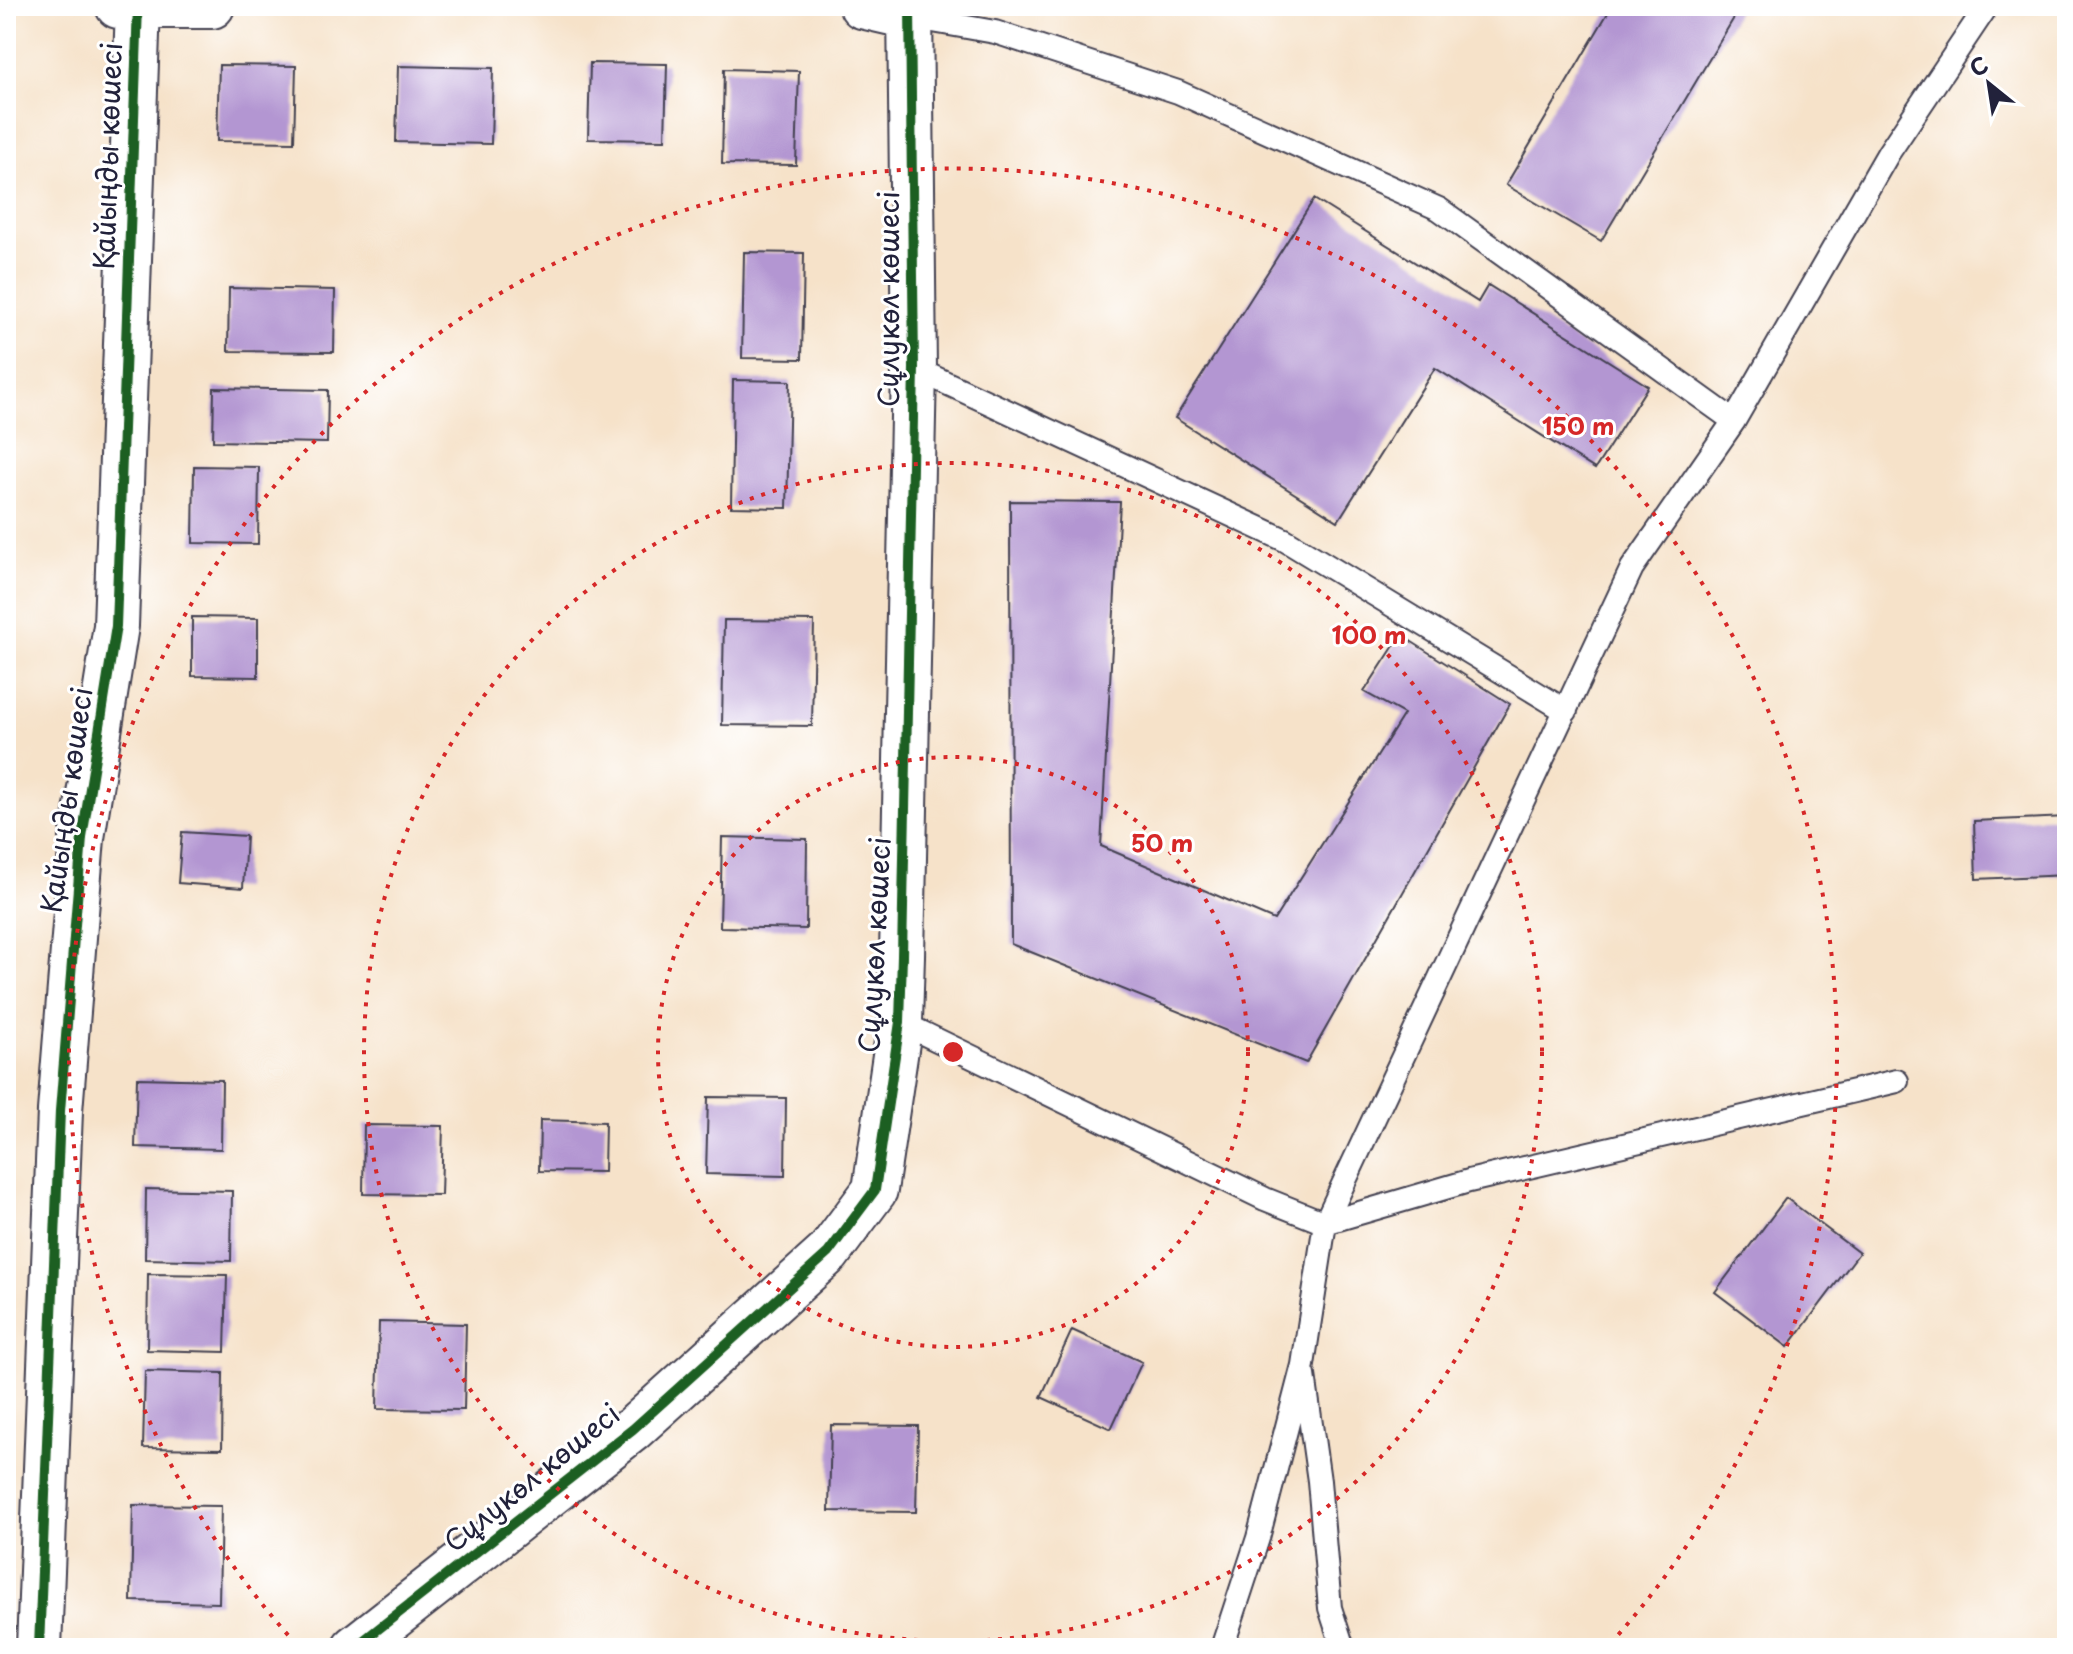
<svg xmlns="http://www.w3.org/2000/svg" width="2073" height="1654" font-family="'Playpen Sans',sans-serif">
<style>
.building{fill:#b396d2}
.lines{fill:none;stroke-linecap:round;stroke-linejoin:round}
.lane-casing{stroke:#423f50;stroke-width:26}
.street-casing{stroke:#423f50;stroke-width:48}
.lane{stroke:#fff;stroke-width:22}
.street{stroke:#fff;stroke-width:44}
.cycleway-casing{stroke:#fff;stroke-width:15}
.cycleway{stroke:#1b5e20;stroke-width:10}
.ring{fill:none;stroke:#d62828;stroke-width:4;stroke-dasharray:4 8}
.labels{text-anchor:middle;stroke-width:6;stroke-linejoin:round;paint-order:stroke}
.street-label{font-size:28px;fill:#22223b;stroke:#fff}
.centre{fill:#d62828;stroke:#fff;stroke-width:4}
.ring-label{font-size:24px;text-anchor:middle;font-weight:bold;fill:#d62828;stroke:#fff;stroke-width:6;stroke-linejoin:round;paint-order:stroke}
</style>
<rect width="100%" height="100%" fill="#fff"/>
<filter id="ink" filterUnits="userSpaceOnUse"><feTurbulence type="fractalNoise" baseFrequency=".0125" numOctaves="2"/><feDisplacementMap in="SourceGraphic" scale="16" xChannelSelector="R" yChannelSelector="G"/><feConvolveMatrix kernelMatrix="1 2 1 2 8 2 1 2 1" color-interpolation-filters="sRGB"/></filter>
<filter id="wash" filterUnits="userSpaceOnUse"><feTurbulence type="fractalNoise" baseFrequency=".006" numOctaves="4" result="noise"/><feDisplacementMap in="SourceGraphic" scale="32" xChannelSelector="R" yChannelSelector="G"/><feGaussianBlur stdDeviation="1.8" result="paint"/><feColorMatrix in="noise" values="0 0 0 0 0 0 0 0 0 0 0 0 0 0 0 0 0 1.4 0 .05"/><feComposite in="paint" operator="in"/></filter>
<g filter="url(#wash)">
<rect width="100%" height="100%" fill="#f6e2c9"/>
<g id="blocks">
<!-- building -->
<path class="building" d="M1612 6H1741L1601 241 1506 185Z
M590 63 667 64 665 140 588 139Z
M219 65 296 66 294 142 217 141Z
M398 66 493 68 491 144 396 142Z
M724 69 799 71 796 165 722 164Z
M1314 199 1478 302 1488 285 1648 386 1595 469 1435 368 1338 521 1175 418Z
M744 252 804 253 802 359 742 358Z
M229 288 335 290 334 352 228 351Z
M733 380 790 381 787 508 731 507Z
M214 388 328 390 327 443 213 441Z
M194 466 259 467 258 544 193 543Z
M1010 501 1120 502 1101 846 1274 920 1404 714 1364 692 1401 635 1510 704 1306 1063 1011 944Z
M192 617 258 618V677L192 676Z
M724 620 814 621 812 726 722 725Z
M2067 817V875L1976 879 1974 821Z
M182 832 246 836 243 888 178 883Z
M722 837 807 839 806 929 720 927Z
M137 1078 222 1080 221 1149 135 1147Z
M708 1097 786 1098 785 1176 706 1174Z
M540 1120 605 1122 604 1172 539 1171Z
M364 1125 443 1126 441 1195 363 1194Z
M146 1189 232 1191 231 1261 145 1259Z
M1786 1198 1859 1253 1788 1347 1715 1292Z
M148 1274 227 1275 225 1352 147 1350Z
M379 1322 466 1324 464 1410 377 1409Z
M1072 1330 1142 1362 1111 1429 1041 1397Z
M145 1371 223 1373 222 1449 143 1448Z
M831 1425 918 1426 916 1512 829 1511Z
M133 1505 221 1506 219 1603 131 1601Z"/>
</g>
</g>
<g filter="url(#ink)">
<use href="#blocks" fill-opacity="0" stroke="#423f50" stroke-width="2"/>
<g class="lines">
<defs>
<path id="lane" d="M910 17 995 32 1178 92 1439 209 1734 421
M914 368 1285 540 1566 711
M900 1022 1265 1199 1325 1223 1632 568 1734 421 1889 152 1987 6
M1304 1375 1319 1481 1330 1608 1343 1648
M1222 1648 1258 1538 1303 1365 1325 1223 1469 1181 1897 1081"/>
<path id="street" d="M118 6H212
M862 6 910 17
M39 1648 60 1111 82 838 116 626 138 6
M354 1648 633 1429 828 1253 875 1190 900 1022 902 956 914 368 910 6"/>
</defs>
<!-- lane casing -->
<use href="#lane" class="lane-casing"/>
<!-- street casing -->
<use href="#street" class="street-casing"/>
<!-- lane -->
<use href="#lane" class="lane"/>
<!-- street -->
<use href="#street" class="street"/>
<defs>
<path id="cycleway" d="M39 1648 60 1111 82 838 116 626 138 6
M354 1648 633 1429 828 1253 875 1190 900 1022 902 956 914 368 910 6"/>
</defs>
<!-- cycleway casing -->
<use href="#cycleway" class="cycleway-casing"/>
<!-- cycleway -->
<use href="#cycleway" class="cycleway"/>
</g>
</g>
<!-- distance rings -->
<g class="ring">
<circle cx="953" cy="1052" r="295"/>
<circle cx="953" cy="1052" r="589"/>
<path d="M296 1644A884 884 0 1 1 1610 1644"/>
</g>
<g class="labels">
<!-- street labels -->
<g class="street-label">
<text transform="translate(108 156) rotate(-88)" y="10">Қайыңды көшесі</text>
<text transform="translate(889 299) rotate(-90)" y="10">Сұлукөл көшесі</text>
<text transform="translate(67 800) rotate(-82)" y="10">Қайыңды көшесі</text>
<text transform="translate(875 945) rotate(-87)" y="10">Сұлукөл көшесі</text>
<text transform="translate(532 1478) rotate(-39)" y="10">Сұлукөл көшесі</text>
</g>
</g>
<circle cx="953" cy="1052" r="12" class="centre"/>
<g class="ring-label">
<text x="1578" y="435">150 m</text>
<text x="1369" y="644">100 m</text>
<text x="1162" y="852">50 m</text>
</g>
<!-- margin -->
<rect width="2073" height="1654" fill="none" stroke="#fff" stroke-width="32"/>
<!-- north arrow -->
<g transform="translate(1989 84) rotate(330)" stroke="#ffffff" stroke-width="6" paint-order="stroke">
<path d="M0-6L14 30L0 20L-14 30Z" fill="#22223b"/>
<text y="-12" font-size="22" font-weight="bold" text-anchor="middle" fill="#22223b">С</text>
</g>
</svg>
